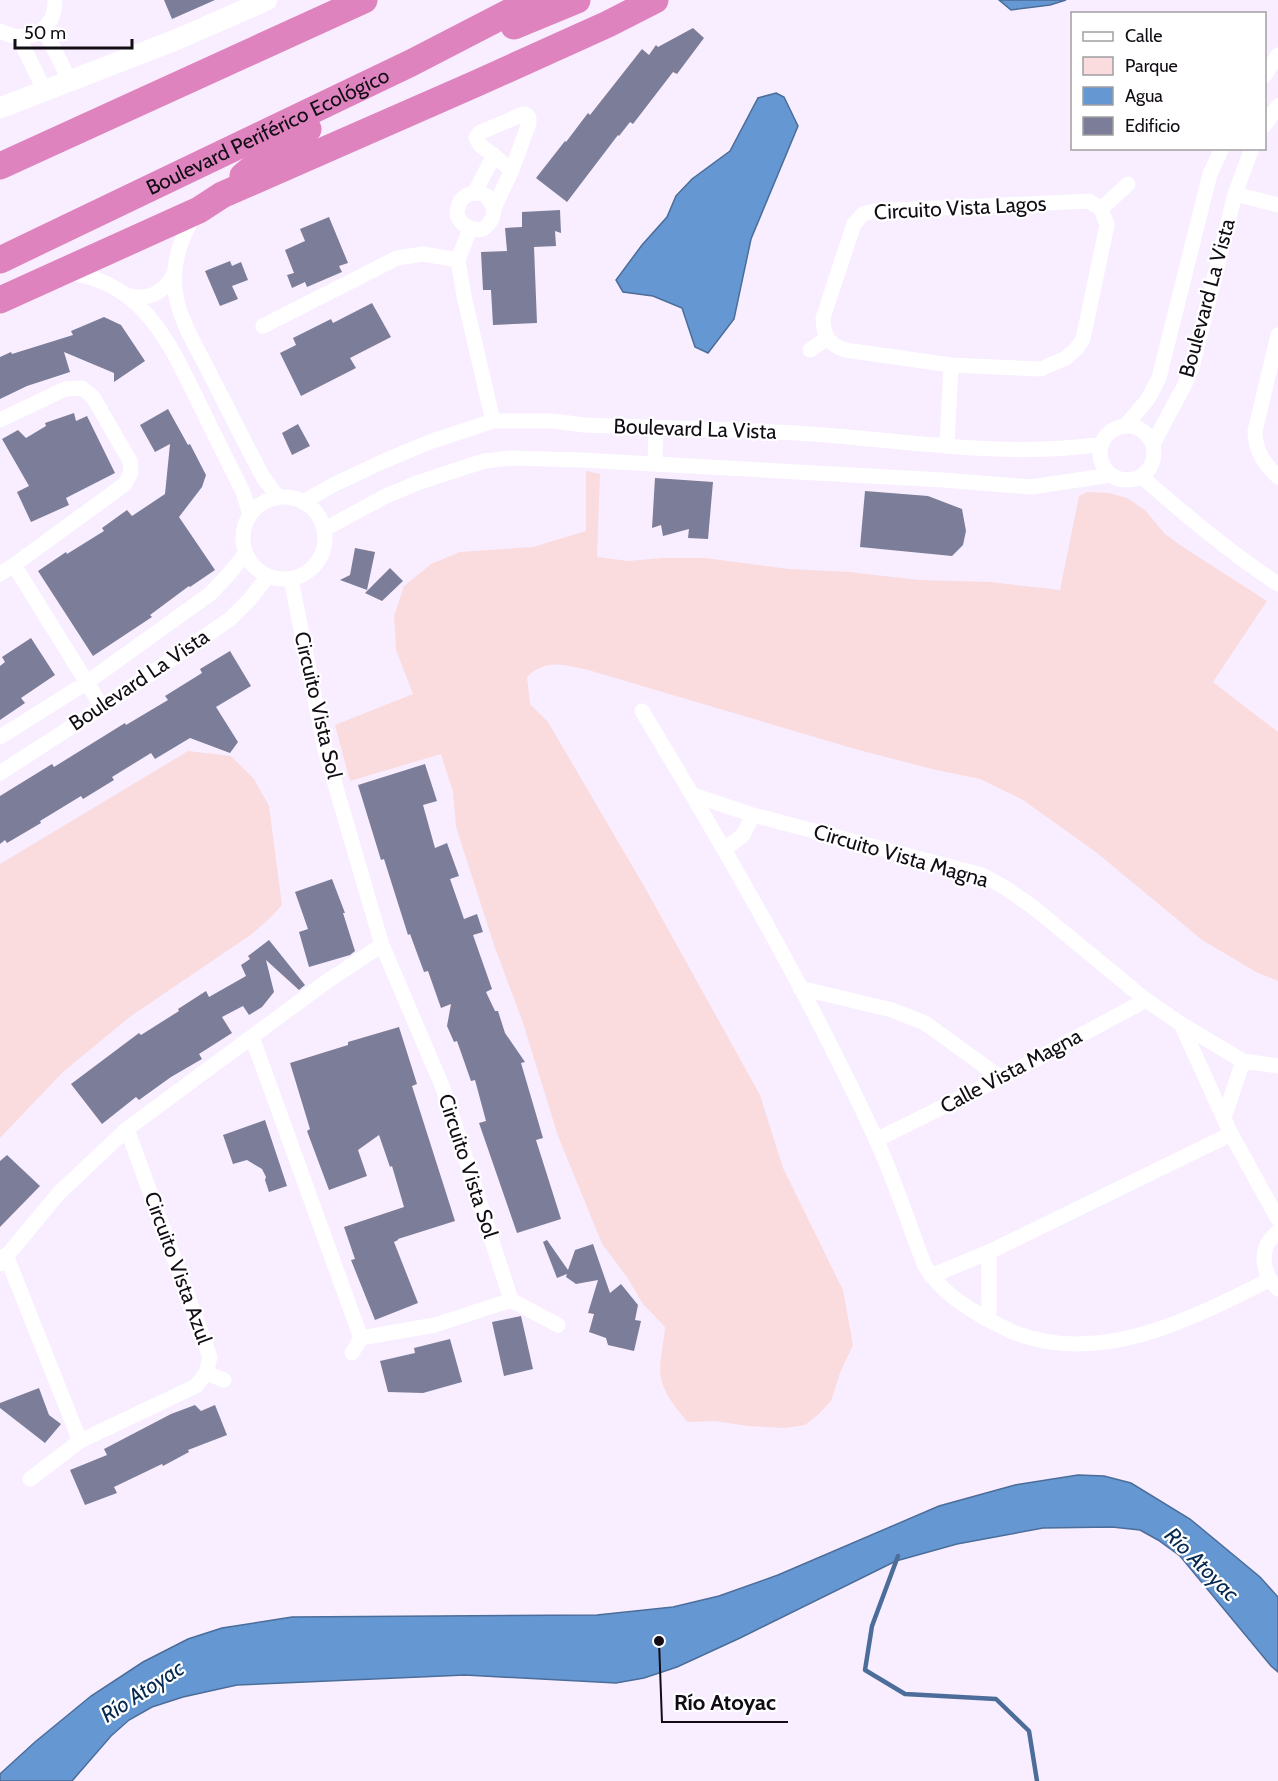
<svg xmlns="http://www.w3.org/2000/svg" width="1278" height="1781" font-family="Cabin,sans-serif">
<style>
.green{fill:#fadcdf}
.water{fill:#6597d2;stroke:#4c6d99;stroke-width:1.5}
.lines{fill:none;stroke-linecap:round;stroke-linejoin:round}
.stream{stroke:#4c6d99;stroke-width:4.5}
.building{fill:#7c7d99}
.street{stroke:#fff;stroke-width:15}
.secondary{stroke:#fff;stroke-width:21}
.highway{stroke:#df83be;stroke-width:27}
.labels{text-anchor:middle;stroke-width:4.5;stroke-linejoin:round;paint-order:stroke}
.street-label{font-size:21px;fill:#120c15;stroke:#fff}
.water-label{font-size:22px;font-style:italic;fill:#05294f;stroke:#fff}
.leader{fill:none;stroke:#120c15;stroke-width:2}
.callout-dot{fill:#120c15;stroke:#fff;stroke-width:2}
.callout-label{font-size:22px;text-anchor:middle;font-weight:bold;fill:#120c15;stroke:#fff;stroke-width:4.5;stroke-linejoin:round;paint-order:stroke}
</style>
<rect width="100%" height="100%" fill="#f8eeff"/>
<!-- green -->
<path class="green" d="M586 471 600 474 597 557 628 561 662 558H705L789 569 850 572 919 580 991 582 1060 590 1079 496 1087 492 1109 493 1127 498 1145 510 1165 534 1180 545 1267 601 1213 682 1278 732V981L1256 972 1202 940 1097 853 1023 800 980 779 936 770 855 749 588 670C564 665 546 658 527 677L530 704 548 722 644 886 760 1095 783 1168 843 1290 853 1345 840 1373 831 1401 819 1414 805 1425 785 1428 748 1426 715 1421 688 1422C676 1409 661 1390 660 1371 660 1357 664 1342 665 1327L643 1304 627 1277 602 1244 558 1136 522 1020 495 948 456 827 453 792 441 754 350 781 335 725 413 694 396 650 394 616 404 586 431 564 460 552 533 547 586 531Z
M188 751 231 756 254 779 269 806 282 905 268 920 252 934 131 1016 63 1072 0 1138V864Z"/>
<!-- water -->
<path class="water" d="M999 0H1066L1050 5 1011 10Z
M776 93 784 97 798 126 751 239 734 319 708 353 695 347 682 308 653 296 623 292 616 280 642 245 667 217 676 196 692 179 730 151 758 98Z
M1078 1475 1104 1476 1131 1483 1190 1519 1260 1577 1278 1597V1672L1271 1666 1180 1556 1158 1540 1140 1530 1112 1527 1043 1528 957 1544 896 1561 740 1638 677 1667 644 1678 616 1683 465 1675 237 1685 183 1697 152 1707 129 1720 111 1736 72 1781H0V1774L35 1742 91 1696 143 1662 188 1639 222 1628 292 1617 597 1615 673 1607 719 1596 778 1575 939 1506 1015 1485Z"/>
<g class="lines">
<!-- stream -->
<path class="stream" d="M898 1556 872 1626 865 1670 905 1694 996 1699 1029 1731 1037 1781"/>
</g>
<!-- building -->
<path class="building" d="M164 0H215L172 19Z
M693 28 704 38 677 74 673 72 633 124 630 122 619 136 618 135 567 202 536 178 565 141 566 142 588 113 590 115 642 49 649 55 656 45 658 47Z
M560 210 561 233 555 231 556 246 534 247 537 323 493 325 491 290H483L481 252 507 251 505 228 522 227V212Z
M329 217 348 263 339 266 342 272 307 287 305 282 292 288 287 275 294 273 285 250 305 241 300 229Z
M230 261 232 266 241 262 248 280 232 286 238 299 220 306 205 271Z
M372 303 391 337 350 358 356 368 301 396 280 353 296 345 293 338 331 319 333 323Z
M104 317 121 325 145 361 114 382V373L64 352 70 372 27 386 0 399V357L11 352 12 354 73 335 71 331Z
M168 409 188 445 190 444 206 475 202 487 179 517 215 570 190 587 189 586 150 615 152 617 93 656 38 571 66 552 67 554 104 531 102 528 127 510 132 516 165 494 170 444 155 452 140 425Z
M74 413 76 421 87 416 115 473 66 498 69 505 31 522 17 492 29 486 2 439 18 430 26 438 46 426 45 423Z
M298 424 310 446 292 455 282 433Z
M655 478 713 482 708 539 688 538 689 529 663 536 661 525 652 528Z
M865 491 928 496 962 509 966 531 963 545 952 556 860 547Z
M355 548 375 552 367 590 340 580 350 575Z
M390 568 403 581 382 601 365 593Z
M31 638 55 675 21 698 25 703 0 720V666L5 662 2 657Z
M230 651 251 686 216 707 238 742 230 753 190 738 155 759 151 753 112 777 114 780 83 799 81 796 40 821 41 823 7 843 5 840 0 844V796L52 764 54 767 125 723 126 725 168 700 165 696 202 673 200 669Z
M425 764 437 801 423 805 435 848 447 843 459 876 450 879 464 919 477 914 483 932 473 935 492 989 486 992 495 1011H498L505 1033 525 1062 521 1063 543 1138 536 1140 561 1219 517 1233 479 1123 486 1121 475 1080 471 1081 457 1041 454 1042 447 1026 451 1004 441 1008 428 971 424 972 410 934 408 935 384 859 381 860 358 785Z
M332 879 345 913H343L355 951 350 955 309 967 299 932 308 929 295 892Z
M269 940 305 985 299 990 266 960 274 992 262 1007 249 1015 243 1006 222 1017 232 1033 199 1054 202 1059 171 1077 139 1100 136 1097 102 1124 71 1084 139 1033 141 1035 179 1011 178 1009 206 991 209 997 246 976 241 965 250 959 248 956Z
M399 1027 417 1084 412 1086 455 1221 398 1239V1240L394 1242 418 1303 375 1320 351 1260 355 1259 344 1227 404 1207 392 1166 390 1167 379 1135 358 1150 367 1176 329 1190 307 1131 310 1129 290 1063 348 1045V1042Z
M265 1120 287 1186 269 1192 265 1180 266 1177 262 1169 247 1160 233 1164 223 1135Z
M7 1155 40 1186 0 1227V1161Z
M547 1240 568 1270 575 1250 593 1244 610 1293 621 1284 638 1305 635 1320 641 1321 634 1351 608 1345 606 1338 589 1332 594 1314 588 1313 598 1280 576 1284 566 1277 567 1274 557 1278 543 1242Z
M521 1316 533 1369 504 1376 492 1322Z
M450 1339 462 1382 423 1393 388 1392 380 1361 415 1353 414 1348Z
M39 1388 49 1415 61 1424 45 1443 0 1408V1403Z
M195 1405 201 1411 215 1405 227 1435 188 1450 189 1452 163 1466 162 1464 114 1487 117 1493 85 1505 70 1470 107 1455 104 1449 171 1414Z"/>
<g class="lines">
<!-- street -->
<path class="street" d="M44 29 70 81
M0 31C27 45 55 32 55 0
M19 38 45 91
M1264 76 1278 55
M1264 126 1278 106
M475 192 494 155
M1235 194 1278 205
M494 208 487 196C471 188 457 197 457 215 462 226 470 231 483 229 491 223 494 217 494 208L512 170 529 123V118L527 115 523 114 479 133 476 138 480 145 512 170
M1101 209 1089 201 874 211 863 214 854 224 823 318C823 336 829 344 845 350L951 365 1041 369 1066 358 1076 349 1083 339 1107 225 1101 209 1128 184
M195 215C181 237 172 261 175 289 178 318 195 344 208 370 226 405 244 441 263 477L278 497
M470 229 458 260 464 296 493 421
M68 273C142 281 169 342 198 401 213 432 228 462 243 492L250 514
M127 295C148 302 164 292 174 274
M263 326 397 258 423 254 458 260
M1278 335 1255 431C1255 451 1264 463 1278 477
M810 350 826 339
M0 420 65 389 82 388 93 397 130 461 131 472 125 484 14 565 0 574
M1125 426 1148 399 1159 378 1210 174 1222 148
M1100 453a27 27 0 1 1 54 0a27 27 0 1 1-54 0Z
M1153 444 1184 386 1192 368 1235 194 1252 148
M947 445 951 365
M655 464 656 428
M1141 476C1185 515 1229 552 1278 584
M243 538a41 41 0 1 1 82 0a41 41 0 1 1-82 0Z
M303 502 335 484 384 461 432 441 493 421H553L584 425C664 428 745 429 825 435 915 442 1012 458 1102 444
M325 529 384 497 417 483 484 461 511 458 581 460 943 480 1031 487 1111 475
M14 565 102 707
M291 579 325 750 382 945 443 1088 511 1300
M642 711C726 850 807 990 875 1137 894 1178 908 1222 924 1264 938 1289 961 1304 985 1318 995 1323 1007 1330 1018 1334 1104 1365 1193 1318 1269 1280
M0 737 86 683 210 594 228 575 246 553
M0 773 102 707 230 619 250 599 268 576
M693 795 753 815 982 875 1004 887 1033 907 1146 1000 1181 1024 1243 1061 1278 1066
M725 849 743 835 753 815
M800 988 892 1010 925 1023 1001 1078
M1181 1024 1231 1134 1278 1219
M252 1037 361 1338
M1224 1118 1243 1061
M876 1140 1001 1078 1146 1000
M1278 1232C1257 1248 1262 1273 1278 1289
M989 1252V1320
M6 1255 80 1441
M0 1264 59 1193 127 1129 326 982 382 945
M931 1276 989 1252 1231 1134
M511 1300 558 1325
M361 1338 435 1325 511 1300
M352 1353 361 1338
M206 1373 224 1380
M30 1479 80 1441 196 1386 206 1373 210 1357 127 1129"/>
<!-- secondary -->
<path class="secondary" d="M0 108 178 39 267 0"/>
<!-- highway -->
<g class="highway">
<path d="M514 26 577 0"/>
<path d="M0 166 364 0"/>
<path d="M243 176 272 152 308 129"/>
<path id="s1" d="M0 260 411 63 533 0"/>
<path d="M0 300 199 210 222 195 475 84 608 24 655 0"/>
</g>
</g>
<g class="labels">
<!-- street labels -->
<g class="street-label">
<text dy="7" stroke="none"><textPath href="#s1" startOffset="297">Boulevard Periférico Ecológico</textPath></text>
<text transform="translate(960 208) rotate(-3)" y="7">Circuito Vista Lagos</text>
<text transform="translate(1207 298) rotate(-75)" y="7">Boulevard La Vista</text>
<text transform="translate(695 429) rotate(2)" y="7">Boulevard La Vista</text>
<text transform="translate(139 680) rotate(-34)" y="7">Boulevard La Vista</text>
<text transform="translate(318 705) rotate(77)" y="7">Circuito Vista Sol</text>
<text transform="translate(901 856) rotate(16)" y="7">Circuito Vista Magna</text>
<text transform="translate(1011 1071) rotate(-28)" y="7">Calle Vista Magna</text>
<text transform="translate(468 1166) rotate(72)" y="7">Circuito Vista Sol</text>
<text transform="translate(178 1268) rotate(70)" y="7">Circuito Vista Azul</text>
</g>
<!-- water labels -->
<g class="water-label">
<text transform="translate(1202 1564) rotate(45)" y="8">Río Atoyac</text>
<text transform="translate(142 1691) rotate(-33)" y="8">Río Atoyac</text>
</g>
</g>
<!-- callouts -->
<path class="leader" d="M659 1641L662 1722H788"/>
<circle class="callout-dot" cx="659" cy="1641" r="6"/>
<g class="callout-label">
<text x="725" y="1710">Río Atoyac</text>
</g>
<!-- legend -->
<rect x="1071" y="12" width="195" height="138" fill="#ffffff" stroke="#a09ea1" stroke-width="1.5"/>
<rect x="1083" y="32" width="30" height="9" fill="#ffffff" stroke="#a09ea1" stroke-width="1.5"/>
<text x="1125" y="42" font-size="18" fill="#120c15">Calle</text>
<rect x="1083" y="57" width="30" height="18" fill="#fadcdf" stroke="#a09ea1" stroke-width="1.5"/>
<text x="1125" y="72" font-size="18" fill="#120c15">Parque</text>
<rect x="1083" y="87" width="30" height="18" fill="#6597d2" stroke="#a09ea1" stroke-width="1.5"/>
<text x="1125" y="102" font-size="18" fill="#120c15">Agua</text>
<rect x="1083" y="117" width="30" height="18" fill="#7c7d99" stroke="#a09ea1" stroke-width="1.5"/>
<text x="1125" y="132" font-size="18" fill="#120c15">Edificio</text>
<!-- scale -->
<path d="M15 39v9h117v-9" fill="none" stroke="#120c15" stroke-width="3"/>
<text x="24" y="39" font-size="18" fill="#120c15" stroke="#ffffff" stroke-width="4.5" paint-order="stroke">50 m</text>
</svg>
